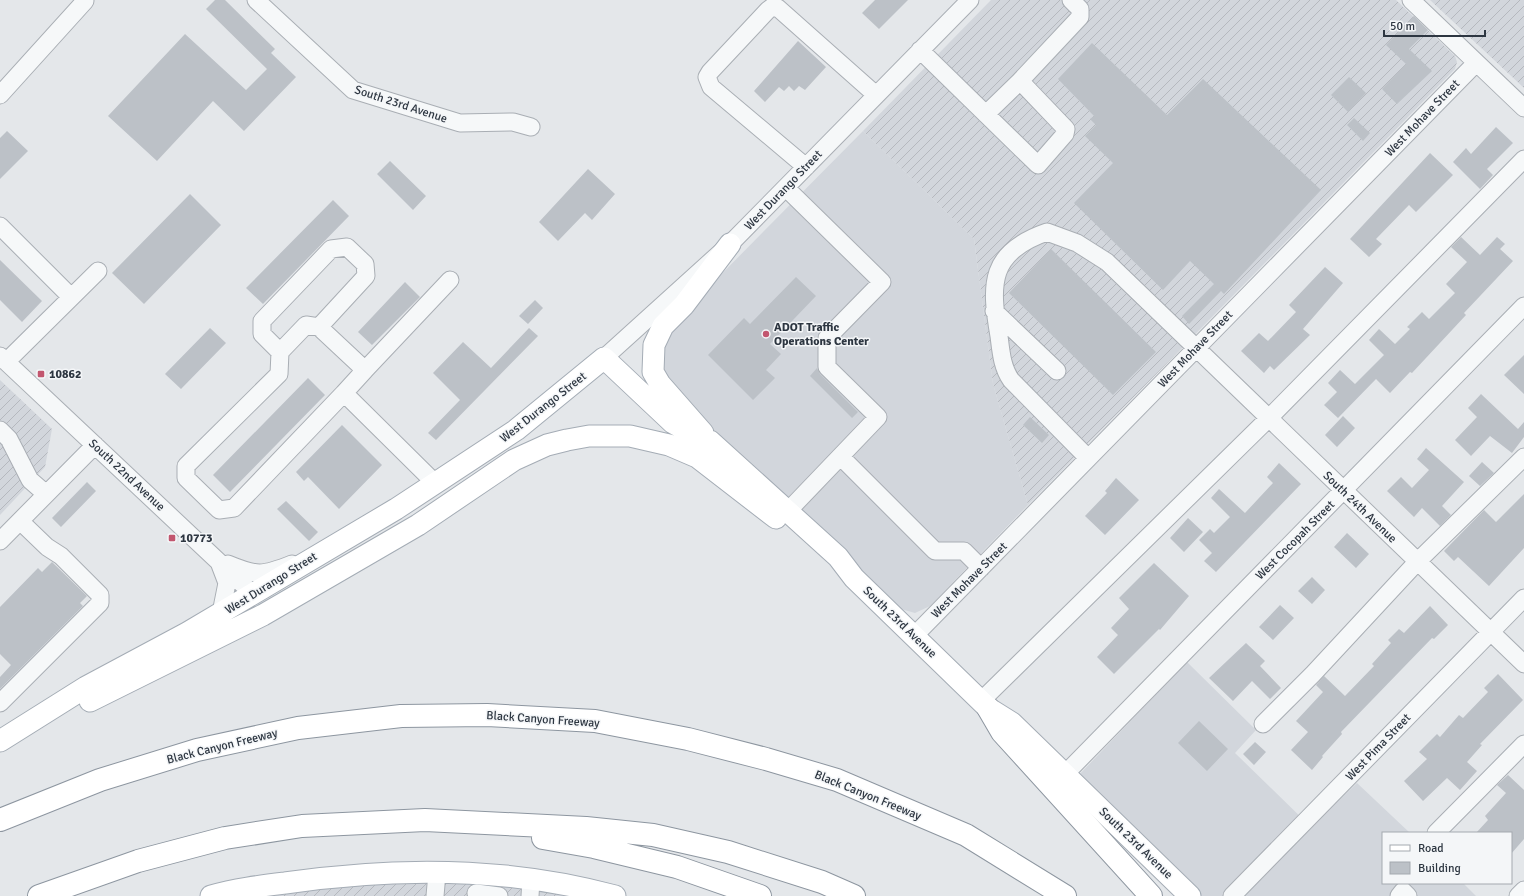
<svg xmlns="http://www.w3.org/2000/svg" width="1524" height="896" font-family="Signika,sans-serif">
<style>
.built{fill:#d2d6dc}
.industrial{fill:url(#industrial-furrows)}
.building{fill:#bcc1c7}
.lines{fill:none;stroke-linecap:round;stroke-linejoin:round}
.minor-casing{stroke:#a9aeb4;stroke-width:19}
.major-casing{stroke:#a4acb5;stroke-width:23}
.highway-casing{stroke:#8d96a0;stroke-width:24}
.minor{stroke:#f6f8f9;stroke-width:17}
.major{stroke:#fff;stroke-width:21}
.highway{stroke:#fff;stroke-width:22}
.poi-dot{fill:#c2566f;stroke:#f4f6f8;stroke-width:1.5}
.labels{text-anchor:middle;stroke-width:3;stroke-linejoin:round;paint-order:stroke}
.street-label{font-size:12px;fill:#2d3641;stroke:#f4f6f8}
.poi-label{font-size:12px;font-weight:bold;fill:#2d3641;stroke:#f4f6f8;text-anchor:start}
</style>
<defs>
<pattern id="industrial-furrows" width="10" height="10" patternUnits="userSpaceOnUse"><rect width="10" height="10" fill="#d2d6dc"/><path d="M-1 1l2-2M0 10L10 0M9 11l2-2" fill="none" stroke="#b5b8be"/></pattern>
</defs>
<rect width="100%" height="100%" fill="#e4e7ea"/>
<!-- built -->
<path class="built" d="M863 131 974 239 993 384 1028 505 930 606 915 613 901 609 668 386 662 370 665 335 683 313Z
M1187 662 1256 730 1235 753 1311 827 1357 783 1410 833H1383V883H1463L1476 896H1198L1077 777Z"/>
<!-- industrial -->
<path class="industrial" d="M991 0H1396L1455 56 1457 62 1455 69 1028 505 993 384 974 239 863 131Z
M1430 0H1524V88Z
M0 380 52 429 45 467 0 515Z
M403 880 485 882 581 896H263L305 889Z"/>
<!-- building -->
<path class="building" d="M215 0H225L275 49 271 53 296 77 244 131 213 101 157 161 108 116 185 34 246 90 267 69 206 9Z
M875 0H908L879 29 862 13Z
M1414 16 1428 30 1409 49 1432 71 1397 104 1382 89 1406 64 1386 45Z
M798 41 826 67 805 90 799 86 794 91 789 86 784 91 779 87 765 102 754 91Z
M1092 43 1167 115 1203 79 1321 190 1224 294 1221 291 1189 324 1182 316 1214 284 1190 261 1163 290 1074 203 1113 163 1085 136 1096 125 1090 119 1094 116 1058 79Z
M1349 77 1366 93 1348 112 1331 95Z
M1354 118 1370 133 1363 141 1347 125Z
M1496 127 1513 143 1487 169 1493 175 1480 189 1453 162 1466 148 1471 154Z
M7 131 28 151 0 179V138Z
M1430 153 1453 175 1416 212 1409 205 1376 239 1382 244 1369 257 1350 239Z
M390 161 426 196 413 210 377 174Z
M588 169 615 194 592 220 585 213 558 241 539 222Z
M190 194 221 225 144 304 112 273Z
M333 200 349 216 263 304 246 288Z
M1461 237 1480 255 1497 237 1505 244 1500 249 1513 261 1464 313 1466 315 1412 373 1410 372 1390 393 1376 379 1338 418 1324 405 1337 392 1328 383 1340 370 1355 384 1384 355 1369 340 1379 329 1395 344 1410 329 1407 327 1422 312 1429 319 1455 293 1446 284 1467 262 1451 247Z
M1051 249 1156 352 1113 395 1009 293Z
M0 260 42 301 22 322 0 300Z
M1325 267 1343 283 1303 329 1310 335 1274 370 1270 366 1264 373 1241 351 1259 333 1268 341 1296 312 1289 305Z
M796 277 816 296 770 344 781 354 766 370 775 378 753 400 708 355 744 318 750 324Z
M405 282 420 297 372 345 358 332Z
M535 300 543 308 528 324 519 316Z
M210 328 226 343 181 389 165 374Z
M529 328 538 336 436 440 428 433 460 400 433 373 463 342 491 368Z
M1524 355V394L1504 375Z
M817 368 820 374 858 412 852 418 810 376Z
M308 378 325 395 230 492 213 475Z
M1481 394 1518 429 1524 422V437L1512 453 1490 436 1471 456 1455 440 1477 417 1468 408Z
M1343 416 1355 428 1337 447 1325 435Z
M1030 417 1049 435 1042 443 1023 425Z
M342 425 382 465 339 509 308 477 304 481 296 472Z
M1426 448 1464 482 1442 506 1451 515 1440 526 1422 508 1414 517 1387 491 1401 477 1412 488 1429 470 1417 459Z
M1482 462 1494 473 1480 486 1469 476Z
M1279 463 1301 484 1216 572 1204 561 1212 553 1199 540 1210 529 1214 533 1230 517 1211 498 1219 489 1245 513 1273 483 1267 477Z
M1116 478 1139 500 1105 535 1085 516 1107 493 1105 491Z
M87 482 96 491 61 527 52 518Z
M1524 494V548L1489 586 1458 557 1454 561 1444 551 1484 510 1496 522Z
M286 501 318 532 309 541 277 509Z
M1188 518 1203 532 1184 552 1170 538Z
M1347 533 1369 554 1356 568 1334 547Z
M52 562 87 596 80 603 83 606 0 689V677L11 665 0 654V607L38 568 42 572Z
M1154 563 1189 596 1160 630 1159 629 1114 674 1097 657 1118 635 1111 628 1129 609 1119 598Z
M1312 577 1325 590 1312 604 1298 591Z
M1280 605 1294 618 1273 640 1259 627Z
M1430 606 1448 625 1434 639 1432 638 1341 732 1342 734 1322 756 1323 757 1312 770 1291 750 1308 732 1296 721 1323 692 1316 685 1324 676 1345 696 1374 666 1372 664 1391 643 1388 640 1399 629 1404 633Z
M1246 643 1265 661 1260 666 1281 688 1270 699 1252 681 1233 701 1209 678Z
M1498 674 1523 700 1480 744 1482 745 1467 762 1477 771 1460 790 1447 778 1423 801 1404 781 1427 759 1419 752 1437 734 1440 737 1459 715 1463 718 1488 692 1484 688Z
M1199 721 1228 749 1207 771 1178 743Z
M1255 742 1266 752 1254 765 1243 754Z
M1508 775 1524 790V839L1511 854V833H1476L1488 820 1485 816 1506 793 1497 785Z"/>
<g class="lines">
<defs>
<path id="minor" d="M256 0 353 90 460 123 513 122 531 127
M1411 0 1524 108
M920 50 1038 165 1065 134 1066 129 1020 81 986 114
M1020 81 1080 17V9L1071 0
M0 95 85 1
M806 167 711 87 707 77 710 72 768 10 772 7 778 8 876 95
M786 188 882 282 827 338V367L878 417 788 511
M0 226 71 297
M994 311 1057 371
M280 352 306 325 319 327
M0 356 253 594
M604 358 730 244 970 0
M6 362 98 271
M365 370 450 280
M344 393 365 370 319 327 366 276 365 264 347 247 331 249 262 321V334L280 352 279 374 186 466V478L219 510 234 508 344 393 435 483
M0 430 9 439 30 480 46 494
M841 457 935 551H964L981 568
M1088 458 1011 380C1002 367 1001 352 999 336 990 284 989 252 1047 232L1077 243 1107 262 1524 664
M0 541 95 445
M219 562 227 583 221 613
M228 564C257 576 262 576 292 564
M915 635 1476 63
M981 701 1269 418 1524 159
M0 703 100 603V595L61 556 47 547 20 521
M1263 724 1313 674 1417 562 1524 457
M1065 774 1524 306
M1436 833 1524 744
M476 893 499 896
M435 896 437 873
M530 896 531 880
M1232 896 1524 598
M1399 896 1403 891 1408 896
M1518 896 1524 890"/>
<path id="major" d="M703 433 660 384 653 372 654 345 663 326 684 305 730 244
M90 701 263 615 418 525 514 460 547 445 567 440 589 436H630L669 445 697 457 776 518
M0 741 86 687 187 633 396 509 516 430 604 358 673 423 694 435 710 441 838 557 854 578 988 708 1012 723 1190 896
M211 896C235 889 260 886 285 883 394 867 509 867 615 896"/>
<path id="highway" d="M988 708 1002 732 1151 896
M0 820 100 780 197 750 298 728 401 716 487 715 595 721 688 739 766 759 837 780 966 835 1065 896
M543 838 594 847 677 867 760 896
M39 896 138 861 225 838 302 826 425 820 586 828 653 835 728 852 822 882 854 896"/>
</defs>
<!-- minor casing -->
<use href="#minor" class="minor-casing"/>
<!-- major casing -->
<use href="#major" class="major-casing"/>
<!-- highway casing -->
<use href="#highway" class="highway-casing"/>
<!-- minor -->
<use href="#minor" class="minor"/>
<!-- major -->
<use href="#major" class="major"/>
<!-- highway -->
<use href="#highway" class="highway"/>
</g>
<!-- markers -->
<g class="poi-dot">
<circle cx="766" cy="334" r="4"/>
<rect x="37" y="370" width="8" height="8" rx="2"/>
<rect x="168" y="534" width="8" height="8" rx="2"/>
</g>
<g class="labels">
<!-- street labels -->
<g class="street-label">
<text transform="translate(401 104) rotate(18)" y="4">South 23rd Avenue</text>
<text transform="translate(1422 118) rotate(-46)" y="4">West Mohave Street</text>
<text transform="translate(783 190) rotate(-46)" y="4">West Durango Street</text>
<text transform="translate(1195 349) rotate(-46)" y="4">West Mohave Street</text>
<text transform="translate(543 407) rotate(-38)" y="4">West Durango Street</text>
<text transform="translate(127 475) rotate(43)" y="4">South 22nd Avenue</text>
<text transform="translate(1360 507) rotate(44)" y="4">South 24th Avenue</text>
<text transform="translate(1295 540) rotate(-45)" y="4">West Cocopah Street</text>
<text transform="translate(969 580) rotate(-45)" y="4">West Mohave Street</text>
<text transform="translate(271 583) rotate(-32)" y="4">West Durango Street</text>
<text transform="translate(900 622) rotate(44)" y="4">South 23rd Avenue</text>
<text transform="translate(543 719) rotate(4)" y="4">Black Canyon Freeway</text>
<text transform="translate(222 746) rotate(-14)" y="4">Black Canyon Freeway</text>
<text transform="translate(1378 747) rotate(-46)" y="4">West Pima Street</text>
<text transform="translate(868 795) rotate(22)" y="4">Black Canyon Freeway</text>
<text transform="translate(1136 843) rotate(44)" y="4">South 23rd Avenue</text>
</g>
<!-- poi labels -->
<g class="poi-label">
<text x="774" y="331">ADOT Traffic<tspan x="774" dy="14">Operations Center</tspan></text>
<text x="49" y="378">10862</text>
<text x="180" y="542">10773</text>
</g>
</g>
<!-- legend -->
<rect x="1382" y="832" width="130" height="52" fill="#f4f6f8" stroke="#a4a9af"/>
<rect x="1390" y="845" width="20" height="6" fill="#ffffff" stroke="#a4a9af"/>
<text x="1418" y="852" font-size="12" fill="#2d3641">Road</text>
<rect x="1390" y="862" width="20" height="12" fill="#bcc1c7" stroke="#a4a9af"/>
<text x="1418" y="872" font-size="12" fill="#2d3641">Building</text>
<!-- scale -->
<path d="M1384 30v6h101v-6" fill="none" stroke="#2d3641" stroke-width="2"/>
<text x="1390" y="30" font-size="12" fill="#2d3641" stroke="#f4f6f8" stroke-width="3" paint-order="stroke">50 m</text>
</svg>
